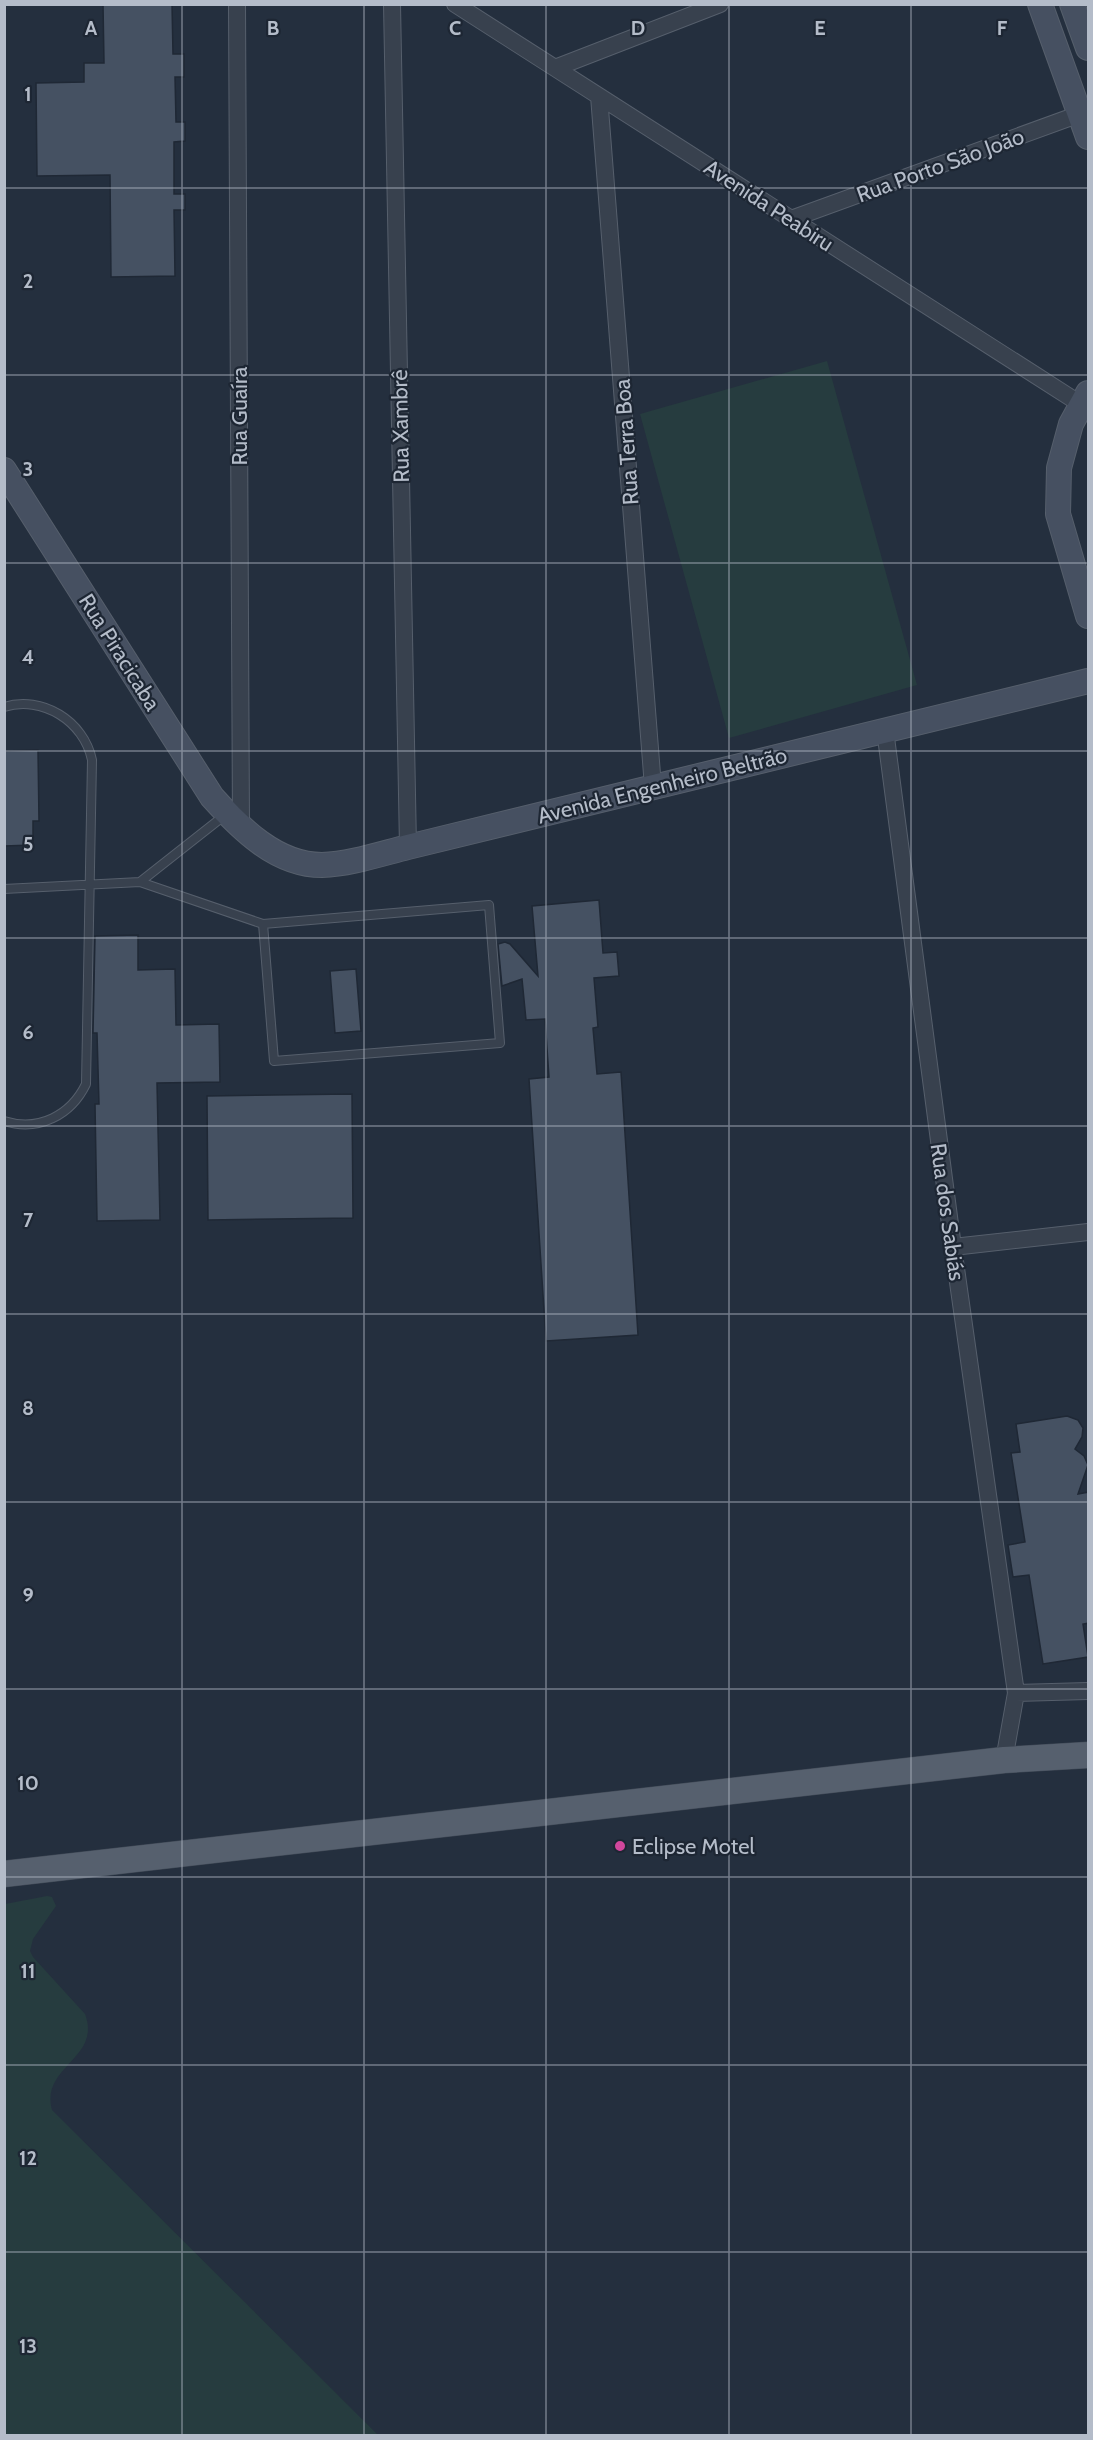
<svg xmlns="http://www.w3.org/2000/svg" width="1093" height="2440" font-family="Cabin,sans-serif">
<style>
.green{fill:#263c3f}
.building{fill:#455162;stroke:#1f2835;stroke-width:1.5}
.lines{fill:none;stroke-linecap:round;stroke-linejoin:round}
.lane-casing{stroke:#565f6c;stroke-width:10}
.street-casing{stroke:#565f6c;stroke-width:18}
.secondary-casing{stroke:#565f6c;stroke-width:26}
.primary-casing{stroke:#414a57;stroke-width:27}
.lane{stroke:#38414e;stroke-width:8}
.street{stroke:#38414e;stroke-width:16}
.secondary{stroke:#465061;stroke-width:24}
.primary{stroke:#56606e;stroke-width:26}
.grid{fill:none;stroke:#b4bcc9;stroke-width:1.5;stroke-opacity:0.55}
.hotel-dot{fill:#d1479c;stroke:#1d2633;stroke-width:2}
.labels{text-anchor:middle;stroke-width:4.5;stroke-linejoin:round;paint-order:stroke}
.street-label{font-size:22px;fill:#b4bcc9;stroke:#1d2633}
.poi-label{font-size:22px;fill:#b4bcc9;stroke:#1d2633;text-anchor:start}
.grid-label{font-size:20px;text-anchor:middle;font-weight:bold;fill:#b4bcc9;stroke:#1d2633;stroke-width:4.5;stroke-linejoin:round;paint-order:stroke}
</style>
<rect width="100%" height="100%" fill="#242f3e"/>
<!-- green -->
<path class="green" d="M827 361 917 685 729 738 640 414Z
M47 1896 52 1897 56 1906 33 1939 30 1951 33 1957 85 2014C102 2059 40 2066 52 2110L378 2435H5V1904Z"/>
<!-- building -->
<path class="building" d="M103 4H172L173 54H184V77H175L176 122H185V141L174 142V194H185V210H174L175 276 111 277 110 175 37 176 36 83 84 82V63H104Z
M38 750 39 821H33V845L4 846V751Z
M599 900 603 953 617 952 619 976 594 978 598 1027 593 1028 597 1074 621 1072 638 1335 546 1341 529 1079 549 1077 545 1019 526 1020 522 979 502 986 498 944 505 942 510 944 538 976 532 906Z
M138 935V970L175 969 176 1025 219 1024 220 1082 157 1083 160 1220 97 1221 95 1104H99L97 1033H93L95 936Z
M356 969 361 1031 335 1033 330 971Z
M352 1094 353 1218 208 1220 207 1096Z
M1067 1416 1078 1420 1083 1428 1082 1437 1075 1449 1084 1456 1088 1465 1078 1494 1089 1492V1623L1083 1624 1088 1657 1043 1664 1029 1575 1013 1577 1008 1545 1025 1542 1011 1453 1020 1452 1016 1424Z"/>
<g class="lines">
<defs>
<path id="lane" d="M4 707C42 695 84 721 92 760L86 1084C71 1115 39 1132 4 1121
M140 882 225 815
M4 889 140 882 263 924 489 905 500 1043 274 1061 263 924"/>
<path id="street" d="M237 4 241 828
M392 4 408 847
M455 4 1082 405
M555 68 720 4
M599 96 653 787
M791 219 1088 111
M885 730 953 1247 1016 1693 1004 1760
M953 1247 1088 1232
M1016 1693 1088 1691"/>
<path id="secondary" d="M1040 4 1088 137
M1072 4 1088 48
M1088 393 1071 424 1059 468 1058 514 1088 616
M4 470 212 797C240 828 276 865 322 865 350 864 380 854 408 847L1088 681"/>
<path id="primary" d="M4 1874 1004 1760 1088 1755"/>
</defs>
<!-- lane casing -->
<use href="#lane" class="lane-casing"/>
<!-- street casing -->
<use href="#street" class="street-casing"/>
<!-- secondary casing -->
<use href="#secondary" class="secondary-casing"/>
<!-- primary casing -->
<use href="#primary" class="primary-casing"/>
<!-- lane -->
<use href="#lane" class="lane"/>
<!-- street -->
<use href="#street" class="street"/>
<!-- secondary -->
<use href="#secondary" class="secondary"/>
<!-- primary -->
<use href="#primary" class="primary"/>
</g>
<!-- grid -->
<path class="grid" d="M182 4V2436M364 4V2436M546 4V2436M729 4V2436M911 4V2436M4 188H1088M4 375H1088M4 563H1088M4 751H1088M4 938H1088M4 1126H1088M4 1314H1088M4 1502H1088M4 1689H1088M4 1877H1088M4 2065H1088M4 2252H1088"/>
<!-- markers -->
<circle class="hotel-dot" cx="620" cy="1846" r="6"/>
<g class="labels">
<!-- street labels -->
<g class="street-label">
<text transform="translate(940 165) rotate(-20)" y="8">Rua Porto São João</text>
<text transform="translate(769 205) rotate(33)" y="8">Avenida Peabiru</text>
<text transform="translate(239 416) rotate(-90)" y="8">Rua Guaíra</text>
<text transform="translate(400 426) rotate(-91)" y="8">Rua Xambrê</text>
<text transform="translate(626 442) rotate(-94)" y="8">Rua Terra Boa</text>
<text transform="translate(120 652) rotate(58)" y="8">Rua Piracicaba</text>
<text transform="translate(662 785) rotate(-14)" y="8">Avenida Engenheiro Beltrão</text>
<text transform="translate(948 1212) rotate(82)" y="8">Rua dos Sabiás</text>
</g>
<!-- poi labels -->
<g class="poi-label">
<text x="632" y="1854">Eclipse Motel</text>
</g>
</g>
<g class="grid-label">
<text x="91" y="35">A</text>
<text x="273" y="35">B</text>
<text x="455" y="35">C</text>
<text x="638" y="35">D</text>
<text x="820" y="35">E</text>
<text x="1002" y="35">F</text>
<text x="28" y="101">1</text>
<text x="28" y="288">2</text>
<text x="28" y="476">3</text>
<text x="28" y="664">4</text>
<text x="28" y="851">5</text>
<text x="28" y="1039">6</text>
<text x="28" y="1227">7</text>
<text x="28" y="1415">8</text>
<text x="28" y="1602">9</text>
<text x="28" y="1790">10</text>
<text x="28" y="1978">11</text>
<text x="28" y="2165">12</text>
<text x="28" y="2353">13</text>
</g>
<!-- border -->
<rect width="1093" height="2440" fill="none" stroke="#b4bcc9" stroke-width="12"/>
</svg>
